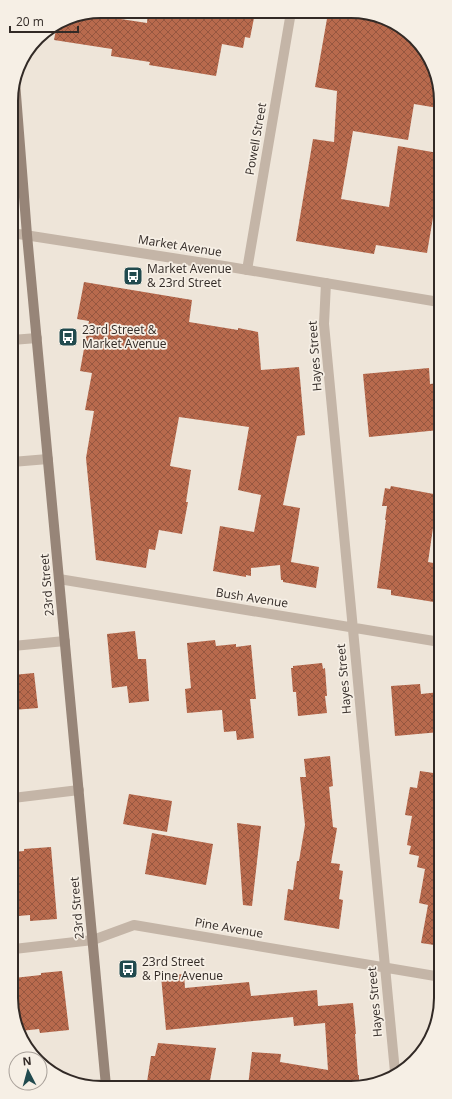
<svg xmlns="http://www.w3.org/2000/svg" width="452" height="1099" font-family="'Open Sans',sans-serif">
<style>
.building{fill:url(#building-cross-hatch)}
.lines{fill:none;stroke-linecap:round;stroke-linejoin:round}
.service{stroke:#c4b5a7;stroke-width:10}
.minor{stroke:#c4b5a7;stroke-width:10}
.tertiary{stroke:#c4b5a7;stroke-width:10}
.secondary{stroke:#978578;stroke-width:10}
.labels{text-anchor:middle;stroke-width:3.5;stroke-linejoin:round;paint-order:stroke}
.street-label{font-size:12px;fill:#322a26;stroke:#f6efe5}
.poi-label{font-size:12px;fill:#322a26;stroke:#f6efe5;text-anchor:start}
.rim{fill:none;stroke:#322a26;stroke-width:2}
</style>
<defs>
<pattern id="building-cross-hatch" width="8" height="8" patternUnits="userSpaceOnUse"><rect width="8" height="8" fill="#b86a4d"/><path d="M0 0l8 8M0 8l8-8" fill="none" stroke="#965740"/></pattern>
</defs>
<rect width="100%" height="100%" fill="#eee5d9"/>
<!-- building -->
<path class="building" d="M148 11 247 12 246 17 254 18 250 38 245 37 243 48 222 44 216 76 149 65 150 62 111 56 112 49 54 40 57 24 67 18 88 14 147 23Z
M328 13H369L414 37 438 78V108L414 104 408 140 353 131 341 199 389 207 398 146 438 153V188L427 253 376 245 374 254 296 241 313 139 334 142 337 91 315 87Z
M84 282 192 300 189 322 238 330V328L258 332 261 370 299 367 305 435 297 436 283 505 300 508 291 562 319 567 316 588 283 582V580H281L280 565 251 568V576L246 575V577L213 571 220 526 254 532 261 495 238 490 249 427 179 417 170 466 191 470 186 502H188L182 534 159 530 155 550 149 549 146 568 96 560 86 458 94 411 85 410 92 373 80 371 89 321 77 319Z
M429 368 430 384 439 383V430L369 437 363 374Z
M391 486 439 495V529L433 528 428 562 439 564 440 603 391 595V590L377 588 386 520H385L387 506H382L385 488 390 489Z
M135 631 138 659H146L149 701 129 703 127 686 112 688 107 634Z
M215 640 216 646 236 644V647L251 645 256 699H250L254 738 237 740 236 731 224 732 222 710 187 713 185 689 191 688 187 643Z
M322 663 323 669 325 668 327 696H325L327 713 298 716 296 692H293L291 668H293V666Z
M34 673 38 708 13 710V675Z
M420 684 421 694 440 692V732L395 736 391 686Z
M330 756 333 786 329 787 333 827 337 828 331 863 340 864 339 870 343 871 339 899 343 900 339 929 284 920 288 889 293 890 297 861H299L305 825 300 777H306L304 759Z
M420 771 440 774 441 946 421 943 428 905 419 903 425 869 417 867 419 856 409 854 411 846 407 845 412 816 405 815 410 787 417 788Z
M129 794 172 801 167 832 123 824Z
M237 823 261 826 252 906 243 905Z
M152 833 213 844 206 885 145 874Z
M51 847 57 919 30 921V915L18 916 17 912H14V852L24 851V849Z
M62 971 69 1030 40 1033 39 1029 20 1031 14 1021V978L41 975V973Z
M184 974 185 988 249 982 251 996 317 990 318 1006 353 1003 356 1034H355L358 1075H359V1085L248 1086 252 1052 281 1054 280 1062 328 1070 325 1023 294 1026 293 1017 166 1030 161 976Z
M158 1043 216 1048 209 1086H172L147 1082 151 1056H155Z"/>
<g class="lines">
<!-- service -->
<path class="service" d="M12 462 48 459
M13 798 79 790
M86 1086 106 1084"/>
<!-- minor -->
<path class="minor" d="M247 270 291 12
M326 283 324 324 395 1072
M12 340 37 338
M59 579 440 642
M13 646 65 641
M14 949 93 940 134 925 441 977"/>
<!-- tertiary -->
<path class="tertiary" d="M12 233 224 266 439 302"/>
<!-- secondary -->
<path class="secondary" d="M15 82 27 235 106 1086"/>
</g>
<!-- icons -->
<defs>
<symbol id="bus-square" viewBox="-11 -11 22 22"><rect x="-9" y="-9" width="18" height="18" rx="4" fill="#214a4e" stroke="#f6efe5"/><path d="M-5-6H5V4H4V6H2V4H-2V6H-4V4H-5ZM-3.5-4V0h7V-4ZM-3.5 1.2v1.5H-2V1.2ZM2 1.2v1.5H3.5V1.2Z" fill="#fff"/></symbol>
</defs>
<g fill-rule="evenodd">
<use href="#bus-square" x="122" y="265" width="22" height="22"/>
<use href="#bus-square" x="57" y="326" width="22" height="22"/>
<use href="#bus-square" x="117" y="958" width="22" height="22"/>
</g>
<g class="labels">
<!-- street labels -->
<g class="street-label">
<text transform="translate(256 139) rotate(-80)" y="4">Powell Street</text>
<text transform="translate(180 246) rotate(9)" y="4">Market Avenue</text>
<text transform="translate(315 356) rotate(-94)" y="4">Hayes Street</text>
<text transform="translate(47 585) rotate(-95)" y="4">23rd Street</text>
<text transform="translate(252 598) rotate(9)" y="4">Bush Avenue</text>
<text transform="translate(344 679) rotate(-95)" y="4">Hayes Street</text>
<text transform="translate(77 908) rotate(-95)" y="4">23rd Street</text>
<text transform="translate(229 928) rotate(10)" y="4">Pine Avenue</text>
<text transform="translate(375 1002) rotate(-95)" y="4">Hayes Street</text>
</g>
<!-- poi labels -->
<g class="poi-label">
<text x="147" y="273">Market Avenue<tspan x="147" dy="14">&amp; 23rd Street</tspan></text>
<text x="82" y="334">23rd Street &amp;<tspan x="82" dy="14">Market Avenue</tspan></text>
<text x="142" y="966">23rd Street<tspan x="142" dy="14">&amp; Pine Avenue</tspan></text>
</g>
</g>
<!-- crop -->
<path d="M0 0H452V1099H0ZM101 18H351A83 83 0 0 1 434 101V998A83 83 0 0 1 351 1081H101A83 83 0 0 1 18 998V101A83 83 0 0 1 101 18Z" fill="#f6efe5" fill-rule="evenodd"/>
<path class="rim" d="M101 18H351A83 83 0 0 1 434 101V998A83 83 0 0 1 351 1081H101A83 83 0 0 1 18 998V101A83 83 0 0 1 101 18Z"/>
<!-- north arrow -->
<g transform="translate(28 1071) rotate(354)"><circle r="19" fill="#f6efe5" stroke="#a8a099"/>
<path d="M0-3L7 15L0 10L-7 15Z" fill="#214a4e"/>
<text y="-6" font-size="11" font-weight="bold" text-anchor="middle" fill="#322a26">N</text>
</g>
<!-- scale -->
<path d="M10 26v6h68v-6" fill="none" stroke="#322a26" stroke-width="2"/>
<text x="16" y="26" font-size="12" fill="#322a26" stroke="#f6efe5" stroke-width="3" paint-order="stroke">20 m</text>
</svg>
